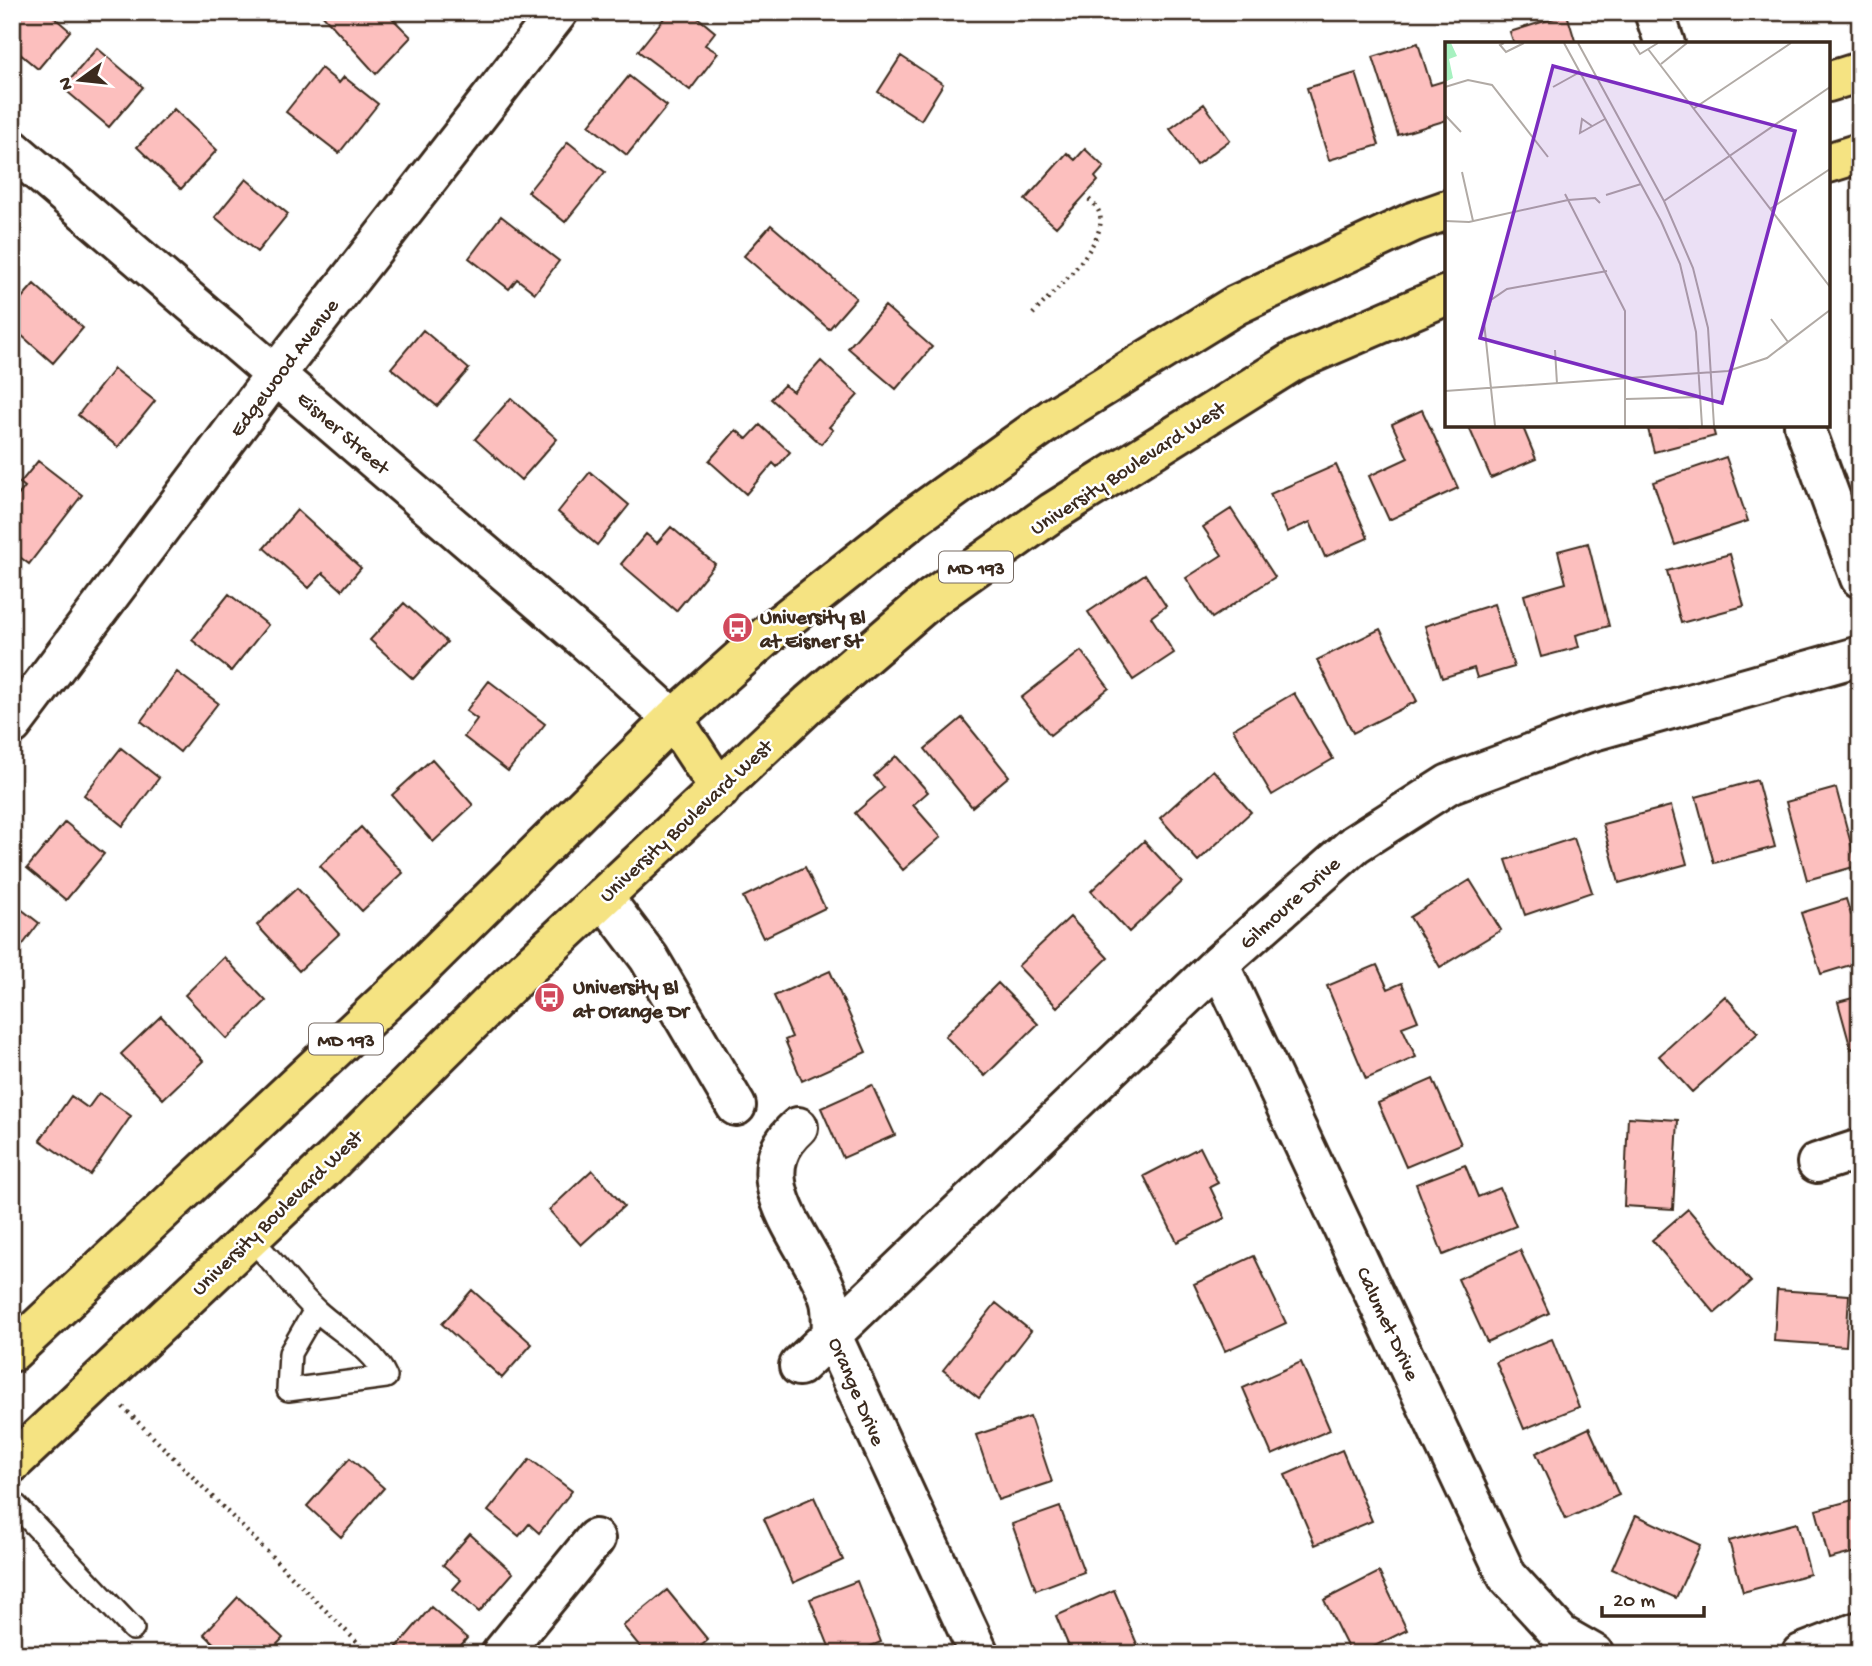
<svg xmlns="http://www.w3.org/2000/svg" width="1872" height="1666" font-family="'Gochi Hand',sans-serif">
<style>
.building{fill:#fcbfbe;stroke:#3b2a1e;stroke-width:2}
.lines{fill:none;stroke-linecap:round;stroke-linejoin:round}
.service-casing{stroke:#3b2a1e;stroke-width:26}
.minor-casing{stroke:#3b2a1e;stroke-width:44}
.primary-casing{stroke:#3b2a1e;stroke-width:44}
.path{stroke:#3b2a1e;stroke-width:4.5;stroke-dasharray:2 5;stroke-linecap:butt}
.service{stroke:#fff;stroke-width:21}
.minor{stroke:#fff;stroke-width:38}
.primary{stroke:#f5e382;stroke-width:38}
.labels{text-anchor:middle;stroke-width:5;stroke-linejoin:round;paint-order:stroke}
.shield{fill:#fff;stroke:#766a62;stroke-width:2}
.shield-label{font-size:19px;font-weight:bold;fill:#3b2a1e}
.street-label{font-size:21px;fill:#3b2a1e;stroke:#fff}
.poi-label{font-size:21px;font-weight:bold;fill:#3b2a1e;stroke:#fff;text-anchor:start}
.inset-road{fill:none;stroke:#b1aaa5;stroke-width:2}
.view{fill:#7b2cbf;fill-opacity:0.15;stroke:#7b2cbf;stroke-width:3.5}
.inset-edge{fill:none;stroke:#3b2a1e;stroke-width:3.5}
</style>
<rect width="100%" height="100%" fill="#fff"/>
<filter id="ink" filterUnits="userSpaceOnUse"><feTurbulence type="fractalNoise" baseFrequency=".0143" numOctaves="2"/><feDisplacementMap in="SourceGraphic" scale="14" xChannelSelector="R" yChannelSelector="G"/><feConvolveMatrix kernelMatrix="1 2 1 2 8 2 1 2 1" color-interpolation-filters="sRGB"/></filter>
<g filter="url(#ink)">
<!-- building -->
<path class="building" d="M12 12H48L70 31 38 69 12 47Z
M320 12H386L411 37 376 74Z
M669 12H691L715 32 705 45 718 53 690 90 638 51Z
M1567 14 1576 44H1514L1510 32Z
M1418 43 1431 85 1447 80V120L1398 135 1373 57Z
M97 48 143 87 109 127 63 88Z
M901 56 943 84 921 120 878 92Z
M321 68 339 83 344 77 378 104 339 153 286 112Z
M1356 73 1379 145 1329 160 1307 88Z
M629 76 667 106 627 155 589 125Z
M1204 104 1230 140 1196 165 1170 129Z
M174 109 217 150 181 189 137 147Z
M568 142 605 172 565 222 528 192Z
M1085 149 1104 167 1095 177 1098 181 1056 227 1025 200 1067 153 1075 160Z
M246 179 288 214 257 252 215 217Z
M501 216 559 261 535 293 517 279 509 289 469 258Z
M771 225 856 298 829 329 744 256Z
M34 284 83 328 53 363 12 327V309Z
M885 306 932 347 896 389 848 348Z
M423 330 469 369 437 406 391 368Z
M821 361 858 395 829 427 833 430 821 444 771 399 784 385 793 392Z
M114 369 155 401 118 447 78 415Z
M511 398 557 439 521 480 475 439Z
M1422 410 1458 488 1389 520 1369 476 1408 458 1392 424Z
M760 425 790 452 777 467 773 463 746 494 709 461 736 430 747 439Z
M1468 425H1522L1536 459 1491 478Z
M1647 425H1712L1715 436 1654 452Z
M1726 457 1748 521 1675 545 1653 482Z
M38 461 82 495 29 564 12 551V503L25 487 20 483Z
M1336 465 1368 538 1325 557 1310 522 1287 532 1270 494Z
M590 472 629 505 597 545 558 512Z
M1231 509 1275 577 1212 618 1186 578 1222 555 1203 527Z
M297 510 361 568 342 590 323 573 309 588 264 548Z
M671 527 715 564 676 611 621 564 646 534 657 543Z
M1588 543 1609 626 1576 635 1579 647 1541 657 1524 595 1566 583 1558 551Z
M1730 554 1744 606 1681 623 1667 571Z
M1145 574 1166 606 1151 617 1174 653 1133 680 1088 612Z
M229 594 268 625 231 671 192 640Z
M404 603 447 642 413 679 370 640Z
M1494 604 1514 667 1477 678 1474 668 1442 678 1425 626Z
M1380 629 1417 701 1353 733 1317 660Z
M1081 651 1109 688 1050 735 1021 698Z
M177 672 218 703 180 752 141 721Z
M489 681 545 724 508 771 464 737 477 719 466 711Z
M1294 693 1333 759 1272 795 1233 729Z
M962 718 1009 776 972 807 925 749Z
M121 748 159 778 123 826 84 795Z
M896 756 928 792 913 805 941 837 903 870 855 813 884 788 874 776Z
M432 759 473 805 433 842 392 795Z
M1213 770 1251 812 1198 861 1160 818Z
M1757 780 1775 847 1714 863 1696 797Z
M1836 788 1857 866 1807 880 1786 802Z
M1671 806 1687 864 1619 883 1603 824Z
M65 822 104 854 66 900 27 868Z
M361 827 403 873 362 911 320 866Z
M1574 838 1592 892 1525 915 1506 860Z
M1144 841 1182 882 1129 932 1091 891Z
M805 867 825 908 763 938 743 897Z
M1470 880 1501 930 1440 967 1410 917Z
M297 888 339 934 299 971 257 925Z
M1846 899 1851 915 1860 914V962L1821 974 1801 913Z
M12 902 39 923 12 959Z
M1070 917 1108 958 1057 1007 1018 966Z
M224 957 266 1001 227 1039 185 995Z
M1377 965 1388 989 1402 983 1418 1021 1402 1027 1416 1057 1366 1079 1327 986Z
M830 971 866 1052 802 1081 785 1040 792 1037 774 996Z
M998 983 1038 1024 985 1076 945 1036Z
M1725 996 1758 1033 1692 1092 1659 1056Z
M1860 996V1047L1851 1049 1838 1002Z
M161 1016 203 1061 163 1099 121 1054Z
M1433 1079 1461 1144 1406 1167 1378 1103Z
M872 1085 895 1135 843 1158 821 1108Z
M99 1093 131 1116 90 1175 40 1140 71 1096 88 1108Z
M1628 1117 1678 1120 1673 1209 1624 1206Z
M1200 1147 1218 1183 1210 1187 1225 1218 1177 1242 1144 1176Z
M1465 1165 1478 1197 1500 1188 1516 1226 1443 1255 1416 1184Z
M592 1170 624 1206 581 1245 549 1210Z
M1688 1209 1751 1282 1715 1313 1652 1240Z
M1520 1250 1549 1313 1487 1342 1458 1279Z
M1254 1256 1286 1323 1225 1351 1194 1284Z
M472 1290 532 1344 502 1378 442 1324Z
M1777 1290 1849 1295 1846 1346 1774 1341Z
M996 1303 1031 1331 979 1398 943 1370Z
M1552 1339 1579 1407 1524 1429 1496 1362Z
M1301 1362 1330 1430 1272 1455 1243 1388Z
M1030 1417 1052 1482 998 1500 976 1435Z
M1589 1428 1619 1495 1566 1519 1536 1453Z
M1342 1450 1372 1521 1315 1545 1285 1475Z
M350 1458 384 1488 341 1537 307 1506Z
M530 1459 572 1491 539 1533 529 1524 519 1536 488 1511Z
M814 1497 843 1560 793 1583 764 1519Z
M1860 1498V1551L1829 1559 1816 1510Z
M1060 1507 1084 1572 1036 1590 1012 1524Z
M1636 1515 1700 1545 1676 1598 1612 1569Z
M1797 1523 1810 1574 1743 1592 1729 1541Z
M470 1534 513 1573 479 1612 453 1589 461 1580 443 1565Z
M1379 1572 1407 1630 1359 1654H1351L1324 1600Z
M857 1581 881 1642 852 1654H832L810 1599Z
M667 1590 708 1640 692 1654H646L623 1626Z
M1114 1590 1140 1651 1133 1654H1072L1056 1616Z
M238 1597 283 1638 268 1654H225L204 1634Z
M431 1607 467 1638 454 1654H391Z"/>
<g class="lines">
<defs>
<path id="service" d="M249 1238C274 1260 292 1288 316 1310 340 1333 372 1346 386 1377L288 1390 290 1353 315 1310
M12 1501 133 1629"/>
<path id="minor" d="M1654 12 1665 44
M12 149 614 665 673 719
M1804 425 1860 578
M12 725 276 374 558 12
M603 897 649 958 736 1106
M1219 964 1507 1576 1561 1635 1594 1654
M798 1127C739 1180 812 1243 829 1298 833 1309 831 1324 832 1336L979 1654
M1817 1163 1860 1149
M799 1366 1219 964 1355 844 1449 784 1586 733 1860 656
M501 1654 595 1539
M1801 1654 1860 1631"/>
<path id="primary" d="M1828 82 1860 72
M1828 163 1860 153
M673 719 720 790
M12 1352 416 973 673 719 774 629 916 516 1054 417 1236 305 1413 222 1447 210
M12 1463 334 1159 509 985 810 703 928 601 1053 512 1294 361 1447 295"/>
</defs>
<!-- service casing -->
<use href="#service" class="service-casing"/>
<!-- minor casing -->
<use href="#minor" class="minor-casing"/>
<!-- primary casing -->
<use href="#primary" class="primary-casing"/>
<!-- path -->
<path class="path" d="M1033 314C1051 294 1114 238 1098 210 1096 205 1090 201 1087 197
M123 1407 369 1654"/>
<!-- service -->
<use href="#service" class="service"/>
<!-- minor -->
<use href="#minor" class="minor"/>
<!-- primary -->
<use href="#primary" class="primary"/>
</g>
</g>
<!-- icons -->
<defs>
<symbol id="bus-disc" viewBox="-11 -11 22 22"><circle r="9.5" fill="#d1495b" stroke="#fff"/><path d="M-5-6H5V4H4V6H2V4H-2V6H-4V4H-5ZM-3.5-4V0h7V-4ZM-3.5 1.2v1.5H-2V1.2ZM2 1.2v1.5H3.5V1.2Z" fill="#fff"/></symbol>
</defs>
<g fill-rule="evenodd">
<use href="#bus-disc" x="720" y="610" width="35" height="35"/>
<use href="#bus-disc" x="532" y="980" width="35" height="35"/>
</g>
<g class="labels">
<!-- shield labels -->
<g class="shield">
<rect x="939" y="551.5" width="74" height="31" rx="5"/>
<rect x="309" y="1023.5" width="74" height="31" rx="5"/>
</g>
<g class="shield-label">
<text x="976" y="574">MD 193</text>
<text x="346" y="1046">MD 193</text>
</g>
<!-- street labels -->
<g class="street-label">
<text transform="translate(283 367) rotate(-53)" y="7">Edgewood Avenue</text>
<text transform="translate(344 432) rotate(41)" y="7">Eisner Street</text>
<text transform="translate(1127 467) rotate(-33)" y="7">University Boulevard West</text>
<text transform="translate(685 820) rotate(-43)" y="7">University Boulevard West</text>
<text transform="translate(1289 902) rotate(-42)" y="7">Gilmoure Drive</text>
<text transform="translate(276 1212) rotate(-44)" y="7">University Boulevard West</text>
<text transform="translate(1389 1323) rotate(65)" y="7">Calumet Drive</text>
<text transform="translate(858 1391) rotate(67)" y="7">Orange Drive</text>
</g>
<!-- poi labels -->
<g class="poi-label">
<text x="760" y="623">University Bl<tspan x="760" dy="24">at Eisner St</tspan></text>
<text x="573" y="993">University Bl<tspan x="573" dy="24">at Orange Dr</tspan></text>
</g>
</g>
<!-- overview -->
<g transform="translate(1445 42)">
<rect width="385" height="385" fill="#fff"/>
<path d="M0 1H6L12 14 4 17 8 36 0 40Z" fill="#a7f1c0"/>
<path class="inset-road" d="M59 1 55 3 61 10 79 1M119 1 216 179 235 222 251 290 257 384M133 1 219 159 248 226 263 286 269 384M188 1 195 12 213 1M203 7 385 245M216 22 242 1M0 45 23 38 47 43 103 115M108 45 135 30M248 67 346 1M0 73 16 90M147 84 137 77 135 91 160 77M17 130 28 179M120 152 180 269V384M161 153 196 142M219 159 385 45M325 167 385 127M0 179 24 180 123 158 150 156 155 161M326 277 343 300M110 308 112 342M0 349 283 329 322 316 385 268M181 357 256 355M50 384 39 280 46 258 62 247 162 229"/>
<path class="view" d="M108 24 350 89 277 361 35 296Z"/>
<rect width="385" height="385" class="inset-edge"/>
</g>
<!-- margin -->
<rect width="1872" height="1666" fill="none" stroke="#fff" stroke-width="42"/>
<rect x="21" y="21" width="1830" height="1624" fill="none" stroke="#3b2a1e" stroke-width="2.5" filter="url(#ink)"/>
<!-- north arrow -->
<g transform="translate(80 80) rotate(255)" stroke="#ffffff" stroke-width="5" paint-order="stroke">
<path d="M0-5L12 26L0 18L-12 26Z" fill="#3b2a1e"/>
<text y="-10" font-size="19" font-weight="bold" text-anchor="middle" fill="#3b2a1e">N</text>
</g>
<!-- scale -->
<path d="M1602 1606v10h102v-10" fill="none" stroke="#3b2a1e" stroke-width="3.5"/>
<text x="1613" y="1606" font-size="21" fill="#3b2a1e" stroke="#ffffff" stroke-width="5" paint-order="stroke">20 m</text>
</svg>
